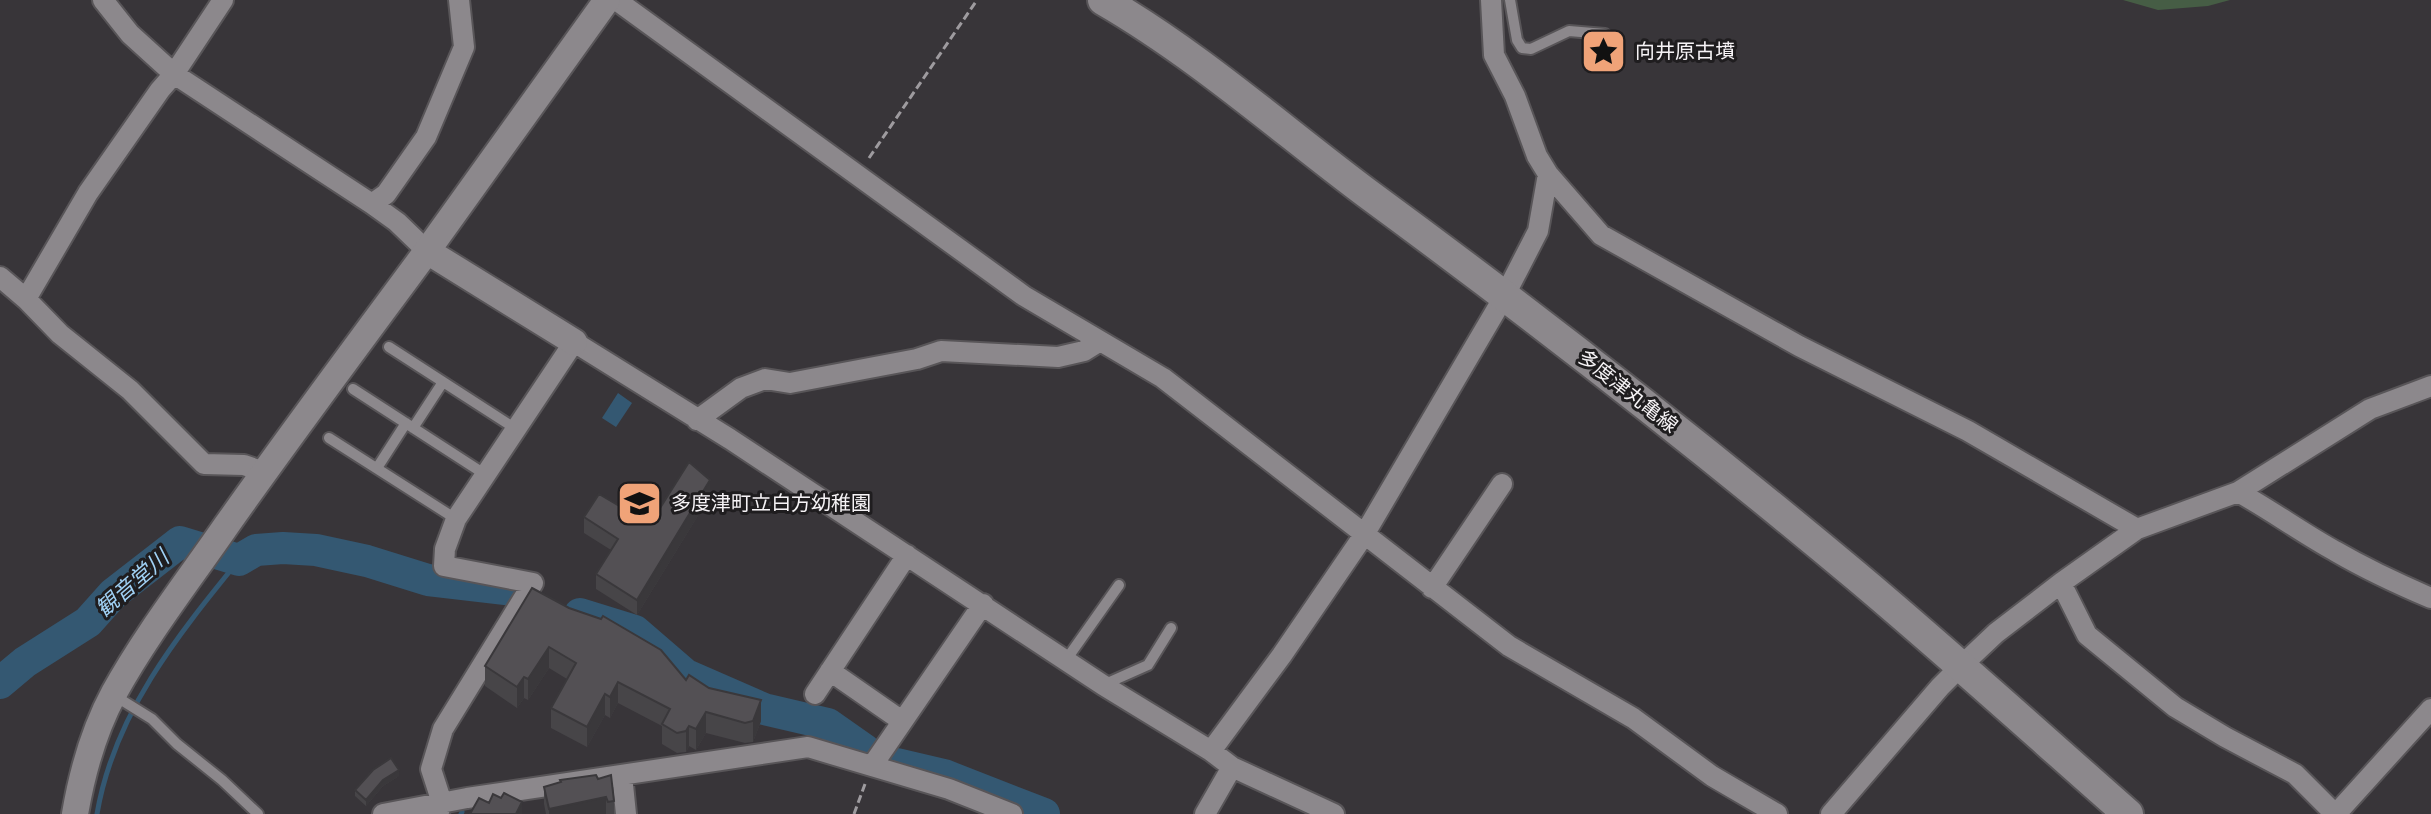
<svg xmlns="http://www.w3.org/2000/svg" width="2431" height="814" font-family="'DM Sans','Noto Sans JP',sans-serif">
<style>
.green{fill:#465d45}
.water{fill:#345872}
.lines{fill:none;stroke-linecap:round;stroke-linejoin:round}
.stream{stroke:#345872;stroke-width:5}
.river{stroke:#345872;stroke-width:32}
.service-casing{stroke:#585558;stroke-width:14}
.minor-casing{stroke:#585558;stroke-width:24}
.tertiary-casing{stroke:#585558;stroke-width:30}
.secondary-casing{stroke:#585558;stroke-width:34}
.path{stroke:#9e9b9f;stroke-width:3;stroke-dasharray:8 4;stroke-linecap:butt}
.service{stroke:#8c888c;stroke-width:10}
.minor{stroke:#8c888c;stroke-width:20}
.tertiary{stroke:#8c888c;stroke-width:26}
.secondary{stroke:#8c888c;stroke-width:30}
.wall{fill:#474548}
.shaded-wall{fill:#3a383b}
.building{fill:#535054;stroke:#3a383b;stroke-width:2}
.labels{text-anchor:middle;stroke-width:6;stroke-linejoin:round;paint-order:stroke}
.poi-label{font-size:20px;fill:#f6f3f6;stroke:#1f1d1f;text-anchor:start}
.street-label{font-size:20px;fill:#f6f3f6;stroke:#1f1d1f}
.water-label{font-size:22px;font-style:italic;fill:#a0d1f5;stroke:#1f1d1f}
</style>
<rect width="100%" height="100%" fill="#383539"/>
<!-- green -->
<path class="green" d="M2123 0H2230L2208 6 2158 10Z"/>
<!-- water -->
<path class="water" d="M618 393 632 403 616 427 602 418Z"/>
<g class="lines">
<!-- stream -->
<path class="stream" d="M97 814C114 714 177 636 239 560
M461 814 462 812"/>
<!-- river -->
<path class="river" d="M580 614 635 631 686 675 764 709 828 724 865 750
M0 683 25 662 88 622 113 594 180 542 239 560 256 550 283 548 316 550 367 561 428 580 513 590
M897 764 944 775 1044 814"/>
<defs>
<path id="service" d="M1510 0 1517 40 1522 48 1531 49 1569 31 1605 34
M389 347 516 429
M353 389 486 475
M413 428 443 382
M329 438 456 519
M377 468 406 423
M1066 660 1119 585
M1103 685 1148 665 1171 628
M115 696 152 719 177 744 222 780 258 814"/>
<path id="minor" d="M103 0 130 34 174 74 372 204 397 222 427 251
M616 0 1024 296 1163 378 1509 646 1633 718 1712 776 1777 814
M1491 0 1494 55 1515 96 1537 156 1548 174 1601 235 1799 346 1968 431 2137 529
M372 204 386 194 426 137 464 47 459 0
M0 277 26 299 60 334 130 390 204 464 244 465 264 472
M26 299 88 193 160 90 174 74 223 0
M697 420 741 388 765 379 790 383 917 359 941 351 1058 357 1084 351 1100 341
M2238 492C2271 510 2302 533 2335 551 2366 569 2398 584 2431 598
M2061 583 2087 635 2175 707 2225 737 2295 774 2335 814
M1432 588 1502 484
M830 671 902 721
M815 694 907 555
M1211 751 1282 655 1364 535 1505 295 1538 231 1548 174
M872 766 983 604
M622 775 626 814
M383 814 467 798 808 747 949 789 1012 814
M438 814 442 803 431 769 443 729 533 583 444 566 445 549 456 519 574 342 730 439 1103 685 1211 751 1232 767 1334 814
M1205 814 1232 767
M1831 814 1940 687 1960 667 1996 633 2061 583 2137 529 2238 492 2370 409 2431 386
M2336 814 2431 709"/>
<path id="tertiary" d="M427 251 607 0
M75 814C82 773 94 730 114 693 146 635 188 581 226 526 291 434 359 343 427 251L574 342"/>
<path id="secondary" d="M1103 0C1198 55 1281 129 1368 194 1534 316 1697 443 1855 575 1948 653 2037 734 2128 814"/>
</defs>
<!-- service casing -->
<use href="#service" class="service-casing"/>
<!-- minor casing -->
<use href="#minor" class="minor-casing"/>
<!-- tertiary casing -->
<use href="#tertiary" class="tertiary-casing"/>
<!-- secondary casing -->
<use href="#secondary" class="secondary-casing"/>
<!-- path -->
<path class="path" d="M869 158 977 0
M854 814 865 784"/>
<!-- service -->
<use href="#service" class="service"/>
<!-- minor -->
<use href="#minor" class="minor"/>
<!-- tertiary -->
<use href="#tertiary" class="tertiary"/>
<!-- secondary -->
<use href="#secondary" class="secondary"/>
</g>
<!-- wall -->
<path class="wall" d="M710 496 637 615 596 589V574L611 550 584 533V517L650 524Z
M532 588 686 680 761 721 753 742 745 743 706 733 696 750 689 746 686 752 677 753 662 744V726L618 703 610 718 605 715 587 747 551 728V708L567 679 549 668 528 700 524 698 517 708 485 686V666Z
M399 776 383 786 366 806 355 796V790Z
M598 779 614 801V814H546L544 804V787Z"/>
<!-- shaded-wall -->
<path class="shaded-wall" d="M710 480V496L637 615V600Z
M549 647V668L528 700V679Z
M524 677V698L517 708V687Z
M618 682V703L610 718V697Z
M605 694V715L587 747V727Z
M761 700V721L753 742V721Z
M706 712V733L696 750V729Z
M689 726V746L686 752V731Z
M399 770V776L383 786 366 806V800L383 780Z
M606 797V814H549V809Z
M522 802V814H516Z"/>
<!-- building -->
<path class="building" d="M689 462 710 480 637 600 596 574 618 539 584 517 599 494 650 524Z
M532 588 569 608 601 619 603 616 661 650 686 680 689 675 709 688 761 700 753 721 745 723 706 712 696 729 689 726 686 731 677 733 662 724 670 709 618 682 610 697 605 694 587 727 551 708 576 663 549 647 528 679 524 677 517 687 485 666Z
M391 758 399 770 383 780 366 800 355 790 373 770Z
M596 775 598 779 611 775 614 801 608 802 606 797 549 809 544 787 561 782 560 780Z
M504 793 522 802 516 814H470L479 798 489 803 493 794 501 798Z"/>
<!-- icons -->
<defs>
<symbol id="sight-square" viewBox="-11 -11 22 22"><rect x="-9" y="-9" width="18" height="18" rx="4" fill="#f0a378" stroke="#1f1d1f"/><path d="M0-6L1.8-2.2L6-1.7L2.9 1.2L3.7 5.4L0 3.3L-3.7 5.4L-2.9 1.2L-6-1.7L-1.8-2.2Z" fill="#111"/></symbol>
<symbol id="school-square" viewBox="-11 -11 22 22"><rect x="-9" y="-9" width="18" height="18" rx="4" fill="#f0a378" stroke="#1f1d1f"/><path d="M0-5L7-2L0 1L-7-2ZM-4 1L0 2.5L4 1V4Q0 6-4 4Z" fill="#111"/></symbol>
</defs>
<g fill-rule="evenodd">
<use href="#sight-square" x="1578" y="26" width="51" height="51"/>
<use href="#school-square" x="614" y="478" width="51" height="51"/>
</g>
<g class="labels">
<!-- poi labels -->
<g class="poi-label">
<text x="1635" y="58">向井原古墳</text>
<text x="671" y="510">多度津町立白方幼稚園</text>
</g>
<!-- street labels -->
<g class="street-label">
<text transform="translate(1628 391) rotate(38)" y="7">多度津丸亀線</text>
</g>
<!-- water labels -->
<g class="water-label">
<text transform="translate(132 583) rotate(-41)" y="8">観音堂川</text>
</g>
</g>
</svg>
